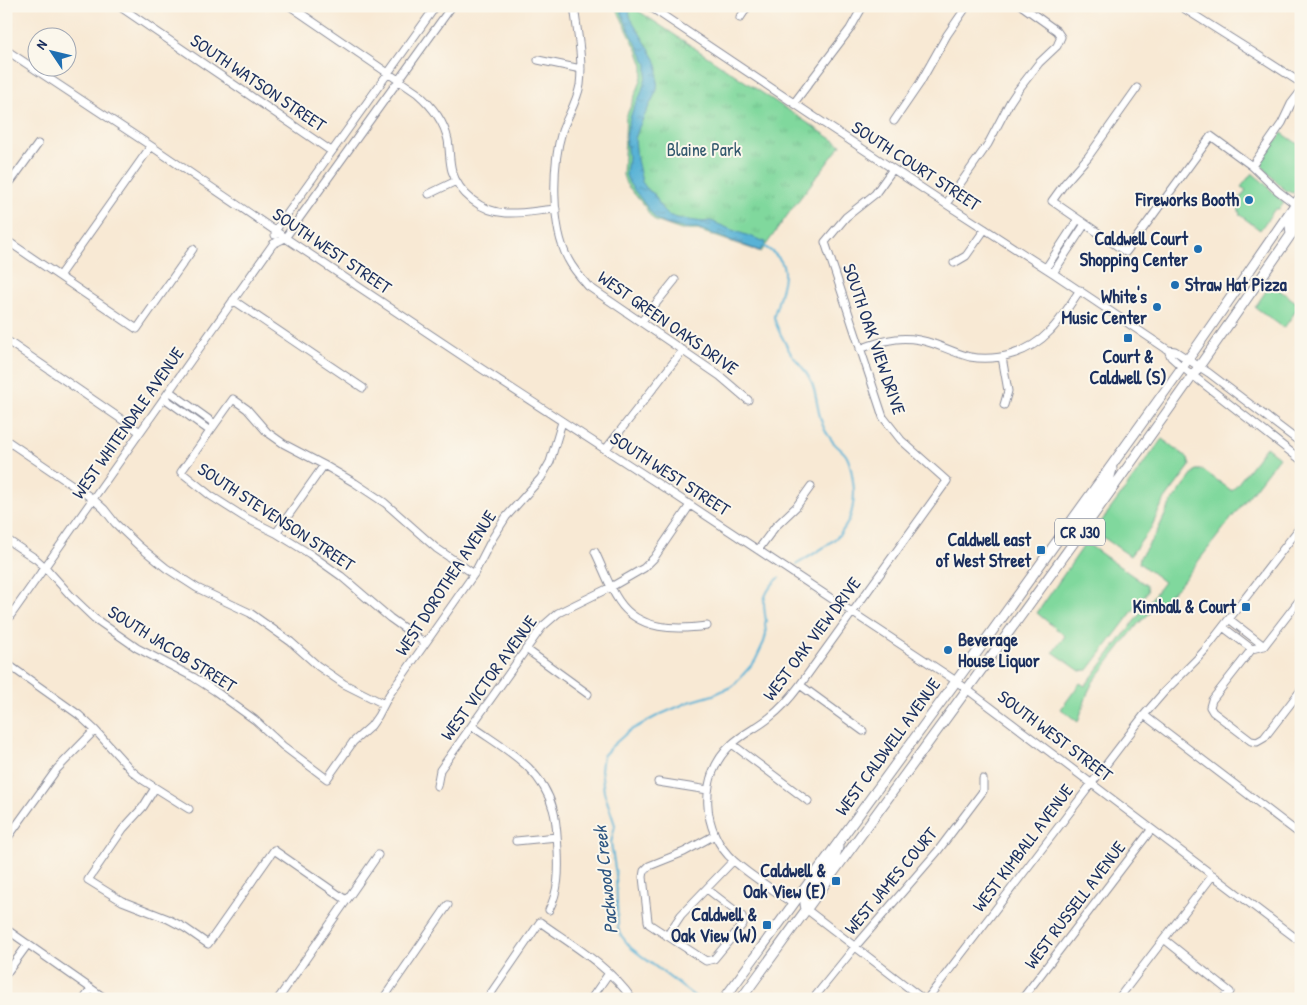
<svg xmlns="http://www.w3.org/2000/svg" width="1307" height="1005" font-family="'Patrick Hand',sans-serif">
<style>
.grass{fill:#80d89d;stroke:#4e847e}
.park{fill:url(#park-tufts);stroke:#4e847e}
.water{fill:url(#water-ripples);stroke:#3a709a}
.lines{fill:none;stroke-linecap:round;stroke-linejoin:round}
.stream{stroke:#59b2d6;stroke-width:2}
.minor-casing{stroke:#8a8c99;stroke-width:9}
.major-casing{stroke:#8a8c99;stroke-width:11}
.minor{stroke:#fff;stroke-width:7}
.major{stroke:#fff;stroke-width:9}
.poi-dot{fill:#1f6fb2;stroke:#fbf7ec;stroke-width:2}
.labels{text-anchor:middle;stroke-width:4;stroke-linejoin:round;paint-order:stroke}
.shield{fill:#fbf7ec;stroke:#5e6b89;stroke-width:1}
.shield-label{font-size:16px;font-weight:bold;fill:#1b2f5e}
.street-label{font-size:18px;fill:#1b2f5e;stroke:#fbf7ec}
.park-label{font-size:18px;fill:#34596e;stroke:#fbf7ec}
.poi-label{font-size:18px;font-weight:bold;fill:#1b2f5e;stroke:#fbf7ec;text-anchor:end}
.water-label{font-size:19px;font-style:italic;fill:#2e5682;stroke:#fbf7ec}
</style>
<defs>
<pattern id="park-tufts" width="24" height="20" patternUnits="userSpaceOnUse" patternTransform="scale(1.25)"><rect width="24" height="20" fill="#80d89d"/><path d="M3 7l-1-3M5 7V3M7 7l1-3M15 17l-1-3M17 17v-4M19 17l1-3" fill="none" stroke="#6eba8a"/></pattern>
<pattern id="water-ripples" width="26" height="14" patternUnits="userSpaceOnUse" patternTransform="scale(1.25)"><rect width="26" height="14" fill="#59b2d6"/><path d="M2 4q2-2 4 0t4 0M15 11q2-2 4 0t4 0" fill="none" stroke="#4991b1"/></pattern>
</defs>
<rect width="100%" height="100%" fill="#fbf7ec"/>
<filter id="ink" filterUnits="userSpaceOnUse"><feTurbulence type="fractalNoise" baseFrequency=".02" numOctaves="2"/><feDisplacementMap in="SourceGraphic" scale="10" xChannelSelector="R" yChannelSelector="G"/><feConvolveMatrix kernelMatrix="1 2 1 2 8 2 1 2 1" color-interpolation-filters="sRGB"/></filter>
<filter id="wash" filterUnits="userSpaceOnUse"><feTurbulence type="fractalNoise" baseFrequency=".0096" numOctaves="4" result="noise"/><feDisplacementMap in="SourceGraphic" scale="20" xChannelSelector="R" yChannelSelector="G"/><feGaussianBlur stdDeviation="1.12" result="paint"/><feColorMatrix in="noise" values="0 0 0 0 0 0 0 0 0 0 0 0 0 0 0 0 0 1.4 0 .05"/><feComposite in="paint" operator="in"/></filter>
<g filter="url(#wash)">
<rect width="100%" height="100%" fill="#f8e9d4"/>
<!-- grass -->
<path class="grass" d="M1282 133 1301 146V185L1294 193C1283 193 1270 174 1262 166V161Z
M1252 173 1263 182 1284 203 1279 209H1275L1260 230 1240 215 1237 202 1246 190 1241 187Z
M1271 284 1300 305 1284 328 1255 307Z
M1162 439 1188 458 1190 466 1163 502 1151 528 1130 556 1097 533 1095 530Z
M1266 447 1279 457 1179 586 1138 624 1093 682 1088 692 1078 722 1061 709 1080 683 1085 686 1164 582 1139 563 1140 557 1157 532 1170 504 1196 470H1203L1232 491Z
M1085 544 1089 545 1146 585 1148 591 1088 670 1080 671 1053 652 1065 636 1037 613Z"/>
<!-- park -->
<path class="park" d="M615 6H631L841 145 794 206 761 252 697 230H681L655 221 649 214 646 208 626 184 623 175 626 117 639 86 643 73V66L638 52Z"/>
<!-- water -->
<path class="water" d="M619 6 629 7 630 17 655 59 658 69 657 90 639 127 635 139 637 160 642 182 648 190 654 194 662 209 668 215 677 218 688 220 703 222 711 221 732 230 766 242 760 251 697 228H682L666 224 656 219 629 183 626 175 628 157 626 140 628 125 633 109 641 94 647 74V64L627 26Z"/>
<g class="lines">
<!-- stream -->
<path class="stream" d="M761 245C794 262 784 277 777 306 776 309 774 314 774 317 775 322 779 331 781 335 784 340 787 347 790 352 797 362 807 371 812 383 818 398 817 416 825 430 828 435 831 440 834 443 838 448 844 451 847 457 852 466 853 480 854 490 855 534 829 544 797 564
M698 999 631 948 620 934 618 928 616 875 611 843 615 825 604 792 601 769 603 756 611 747 629 731 659 715 689 702 713 695 733 686 755 661 764 642 766 634 765 623 766 621C765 615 764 609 764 603 764 594 772 583 779 578"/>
</g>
</g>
<g filter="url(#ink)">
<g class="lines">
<defs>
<path id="minor" d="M119 6 331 151
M290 6 417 93C432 106 444 121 448 140 450 151 449 161 452 171 459 194 482 212 506 213 523 214 540 210 556 209
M576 6 575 13C578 37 583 60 580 85 577 102 568 115 562 131 552 165 551 227 568 259 573 269 581 278 588 286L720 376 748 400
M649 6 819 120 946 204 1053 273 1168 350 1175 351 1209 373 1301 443
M1180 6 1256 54 1301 83
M740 18 748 6
M6 51 9 52 151 146 290 241 482 369 663 487 956 681 1301 942
M538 60 581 69
M1137 88 1088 157 1065 183 1052 201 1126 252 1211 136 1252 166 1278 191 1295 204
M794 103 850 29 863 6
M894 121 920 83 947 35 967 6
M1252 166 1282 123 1291 104 1301 91
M6 188 38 144
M429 194 456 181
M946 204 988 144 1010 102 1018 90 1039 63 1057 46 1061 37 1057 31 1022 6
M275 235V231L436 6
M6 240 137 329 193 249
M954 263 966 256 985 229
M1046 268 1078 219
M1053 273 1085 224
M59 276 151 146
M233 300 363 388
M641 322 675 280
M6 340 140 432
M860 349C886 339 906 334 934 344 946 348 958 354 970 357 999 362 1030 352 1050 331 1062 319 1070 304 1080 290
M1168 350 1171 357 1182 367 1301 460
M1002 357 1008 391 1004 405
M169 391 215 424
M164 398 210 431
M6 440 93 499 104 509 115 523 139 546 166 568 197 588 250 613 291 642 318 666 344 684 384 704
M606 449 683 350
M276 533 324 465
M6 539 36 559 45 567 71 596 94 618 137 648 193 677 215 691 255 720 283 746 327 779 353 742 371 726 378 716 389 695 474 574 492 539 506 517 541 478 550 462 562 422
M758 550 775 527 796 507 811 486
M595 552C603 568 609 587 619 601 639 631 676 630 707 626
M1301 598 1264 646 1252 649 1212 700 1210 707 1213 712 1251 741 1257 742 1264 738 1301 690
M1229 619 1264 646
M6 622 273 244 285 238 452 6
M1223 627 1252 649
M425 643 390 618 341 576 310 554 276 533 244 517 211 496 181 472 233 399 247 409 267 432 284 444 324 465 355 483 385 503 436 548 474 574
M526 649 588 694
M6 663 79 715 95 730 132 771 143 780 189 809
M800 685 863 731
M1144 715 1301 835
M472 726C504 749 542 767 553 809 557 822 557 837 558 850 559 872 559 890 549 910
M732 744 808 801
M658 782 708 790
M437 786 440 770 542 627 558 613 611 587 644 568 654 558 690 505
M155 788 143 807 123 829 88 880 122 901 168 919 185 928 208 944 274 850 346 900
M6 840 57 769 95 730
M516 841 557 837
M707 889 742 916 743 921V924L714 959 706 961 649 924 648 921 643 877 644 871 649 866 684 852 715 835
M793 904C774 890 752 877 734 861 701 832 698 775 731 745 742 734 757 728 769 718 781 709 791 697 800 685L947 481 901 440 883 417 825 242 846 217 875 194 893 169
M806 909 923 999
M6 929 106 999
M667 936 681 915 733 861
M1295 938 1301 932
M1164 939 1230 992 1222 999
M6 974 28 944
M84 999 91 989
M278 999 378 855
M383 999 448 905
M487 999 540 922C572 945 609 966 632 999
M591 999 609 973
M813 999 855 947 937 852 983 791V779
M927 999 1144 715 1164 692 1196 660 1205 650 1301 526
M1022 999 1151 830
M1118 999 1213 875"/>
<path id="major" d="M1291 235 1290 225 1301 208
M1079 533 1078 527 1079 522 1109 480 1112 469
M806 909 805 904V900L834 859 838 847
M724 999 965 669 1196 348 1301 196
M741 999C929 741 1120 484 1301 220"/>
</defs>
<!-- minor casing -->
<use href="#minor" class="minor-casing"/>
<!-- major casing -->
<use href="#major" class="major-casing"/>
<!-- minor -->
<use href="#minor" class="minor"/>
<!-- major -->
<use href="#major" class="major"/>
</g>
</g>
<!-- markers -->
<g class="poi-dot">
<circle cx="1249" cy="200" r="5"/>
<circle cx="1198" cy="249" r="5"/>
<circle cx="1175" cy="285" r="5"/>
<circle cx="1157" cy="307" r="5"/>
<rect x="1123" y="333" width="10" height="10" rx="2.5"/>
<rect x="1036" y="545" width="10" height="10" rx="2.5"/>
<rect x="1241" y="602" width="10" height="10" rx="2.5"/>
<circle cx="948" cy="650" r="5"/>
<rect x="831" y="876" width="10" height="10" rx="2.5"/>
<rect x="762" y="920" width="10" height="10" rx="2.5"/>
</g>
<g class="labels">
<!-- shield labels -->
<rect class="shield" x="1055" y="518.5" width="50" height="27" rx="4"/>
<g class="shield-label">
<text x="1080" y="538">CR J30</text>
</g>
<!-- street labels -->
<g class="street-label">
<text transform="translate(258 83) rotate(34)" y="6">SOUTH WATSON STREET</text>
<text transform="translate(916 166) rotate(33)" y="6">SOUTH COURT STREET</text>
<text transform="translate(332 251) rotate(34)" y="6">SOUTH WEST STREET</text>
<text transform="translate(668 323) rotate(35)" y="6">WEST GREEN OAKS DRIVE</text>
<text transform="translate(874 339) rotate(71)" y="6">SOUTH OAK VIEW DRIVE</text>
<text transform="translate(128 423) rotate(-55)" y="6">WEST WHITENDALE AVENUE</text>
<text transform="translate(670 474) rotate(33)" y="6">SOUTH WEST STREET</text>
<text transform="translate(276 517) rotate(33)" y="6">SOUTH STEVENSON STREET</text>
<text transform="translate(446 583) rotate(-57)" y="6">WEST DOROTHEA AVENUE</text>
<text transform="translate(812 639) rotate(-53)" y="6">WEST OAK VIEW DRIVE</text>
<text transform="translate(172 649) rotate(32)" y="6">SOUTH JACOB STREET</text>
<text transform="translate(489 678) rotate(-54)" y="6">WEST VICTOR AVENUE</text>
<text transform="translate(1055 736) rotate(37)" y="6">SOUTH WEST STREET</text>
<text transform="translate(888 747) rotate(-54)" y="6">WEST CALDWELL AVENUE</text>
<text transform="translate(1023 848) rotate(-53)" y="6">WEST KIMBALL AVENUE</text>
<text transform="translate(891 881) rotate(-50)" y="6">WEST JAMES COURT</text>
<text transform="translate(1075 905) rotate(-53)" y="6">WEST RUSSELL AVENUE</text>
</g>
<!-- park labels -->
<g class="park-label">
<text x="704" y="156">Blaine Park</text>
</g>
<!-- poi labels -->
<g class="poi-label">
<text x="1239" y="206">Fireworks Booth</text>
<text x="1188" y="245">Caldwell Court<tspan x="1188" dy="21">Shopping Center</tspan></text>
<text x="1185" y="291" text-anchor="start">Straw Hat Pizza</text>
<text x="1147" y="303">White's<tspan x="1147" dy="21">Music Center</tspan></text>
<text x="1128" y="363" text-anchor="middle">Court &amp;<tspan x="1128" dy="21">Caldwell (S)</tspan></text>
<text x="1031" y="546">Caldwell east<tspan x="1031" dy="21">of West Street</tspan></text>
<text x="1236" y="613">Kimball &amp; Court</text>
<text x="958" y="646" text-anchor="start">Beverage<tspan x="958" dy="21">House Liquor</tspan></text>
<text x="826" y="877">Caldwell &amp;<tspan x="826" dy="21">Oak View (E)</tspan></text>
<text x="757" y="921">Caldwell &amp;<tspan x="757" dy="21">Oak View (W)</tspan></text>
</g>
<!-- water labels -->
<g class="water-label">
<text transform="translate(605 880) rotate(-96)" y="7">Packwood Creek</text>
</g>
</g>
<!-- margin -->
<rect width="1307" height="1005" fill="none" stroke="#fbf7ec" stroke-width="25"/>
<!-- north arrow -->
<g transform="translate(52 52) rotate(305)"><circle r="24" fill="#fbf7ec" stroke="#a1a7b3"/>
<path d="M0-4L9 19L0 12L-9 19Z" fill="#1f6fb2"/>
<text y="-8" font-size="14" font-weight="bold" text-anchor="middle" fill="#1b2f5e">N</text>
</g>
</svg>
